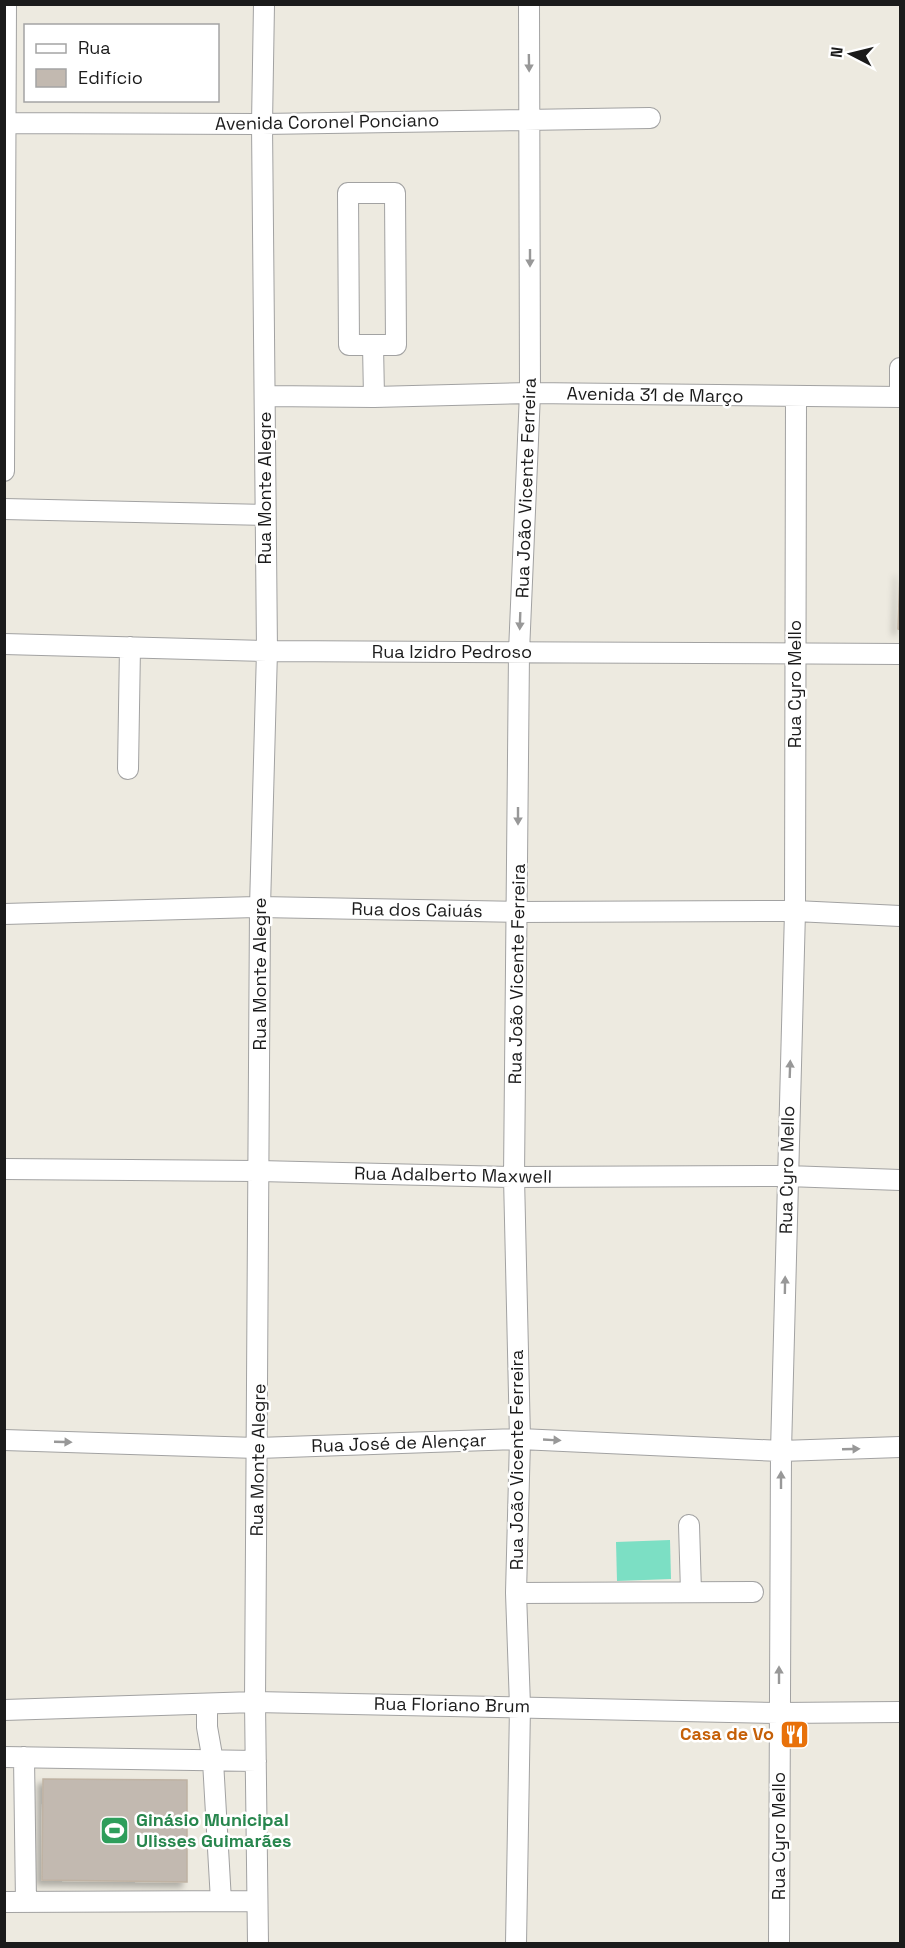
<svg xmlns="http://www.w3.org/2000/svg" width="905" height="1948" font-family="'Space Grotesk',sans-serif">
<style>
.pitch{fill:#7cdfc4}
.building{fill:#c2b9b0;stroke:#bfb2a3;stroke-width:1.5;filter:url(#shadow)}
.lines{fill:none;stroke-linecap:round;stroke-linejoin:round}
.minor-casing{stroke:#a2a2a2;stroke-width:22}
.minor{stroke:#fff;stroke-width:20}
.oneway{fill:#989898}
.labels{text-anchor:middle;stroke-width:5;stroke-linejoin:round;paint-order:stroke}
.street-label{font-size:18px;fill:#1b1b1b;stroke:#fff}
.food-label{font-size:18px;font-weight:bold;fill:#c56008;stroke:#fff;text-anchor:end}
.leisure-label{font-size:18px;font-weight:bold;fill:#27864d;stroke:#fff;text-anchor:start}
</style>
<defs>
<filter id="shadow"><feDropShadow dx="-5" dy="5" stdDeviation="3" flood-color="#0004"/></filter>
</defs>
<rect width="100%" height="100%" fill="#edeae0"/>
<!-- pitch -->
<path class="pitch" d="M670 1540 671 1579 617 1581 616 1542Z"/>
<!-- building -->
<path class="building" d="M900 571V630L898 629Z
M43 1779 187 1780V1882L42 1880Z"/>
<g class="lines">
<defs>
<path id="minor" d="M4 123 262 124 650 118
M348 193H395L396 345H349Z
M373 345 374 397
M265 396 374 397 530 393 900 397
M900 397V368
M4 471 6 4
M4 509 265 515
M4 644 267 651 900 654
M128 769 130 647
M4 914 260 907 518 912 795 911 900 916
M4 1169 259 1171 514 1177 787 1176 900 1180
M4 1440 258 1448 520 1439 781 1451 900 1447
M689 1525 691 1592
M516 1593 753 1592
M207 1704V1727L213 1761 221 1901
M4 1710 255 1702 779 1713 900 1712
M4 1757 256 1761
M24 1757 26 1902
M4 1902 257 1901
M258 1944 255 1702 260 907 267 651 262 124 264 4
M516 1944 520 1706 516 1593 520 1439 514 1177 519 652 530 393 529 4
M779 1944 781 1451 795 911 796 397"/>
</defs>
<!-- minor casing -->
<use href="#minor" class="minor-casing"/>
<!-- minor -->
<use href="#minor" class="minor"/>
</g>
<!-- one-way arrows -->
<defs><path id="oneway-solid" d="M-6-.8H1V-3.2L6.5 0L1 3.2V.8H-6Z" transform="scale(1.5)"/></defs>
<g class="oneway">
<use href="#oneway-solid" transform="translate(529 63) rotate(89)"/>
<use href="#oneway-solid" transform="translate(530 258) rotate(90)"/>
<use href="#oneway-solid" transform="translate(520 621) rotate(92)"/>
<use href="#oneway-solid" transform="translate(518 816) rotate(90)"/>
<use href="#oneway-solid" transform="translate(790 1069) rotate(-88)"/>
<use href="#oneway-solid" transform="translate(785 1285) rotate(-89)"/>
<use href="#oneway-solid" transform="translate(552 1440) rotate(3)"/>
<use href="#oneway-solid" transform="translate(63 1442) rotate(2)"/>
<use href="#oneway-solid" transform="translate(851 1449) rotate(-2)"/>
<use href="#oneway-solid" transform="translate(781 1480) rotate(-90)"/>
<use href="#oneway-solid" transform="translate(779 1675) rotate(-90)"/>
</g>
<!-- icons -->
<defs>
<symbol id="restaurant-square" viewBox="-11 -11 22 22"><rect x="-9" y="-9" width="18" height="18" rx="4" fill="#e8710a" stroke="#fff"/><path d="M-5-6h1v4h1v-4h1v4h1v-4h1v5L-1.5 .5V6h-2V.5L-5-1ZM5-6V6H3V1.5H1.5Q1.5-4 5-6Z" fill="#fff"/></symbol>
<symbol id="stadium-square" viewBox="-11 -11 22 22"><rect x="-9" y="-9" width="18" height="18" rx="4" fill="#2e9e5b" stroke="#fff"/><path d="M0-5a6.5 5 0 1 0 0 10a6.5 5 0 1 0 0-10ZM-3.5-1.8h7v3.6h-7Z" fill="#fff"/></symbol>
</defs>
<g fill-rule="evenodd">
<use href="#restaurant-square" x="778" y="1718" width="33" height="33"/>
<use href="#stadium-square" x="98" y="1814" width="33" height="33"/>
</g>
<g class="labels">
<!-- street labels -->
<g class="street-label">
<text transform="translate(327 122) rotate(-1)" y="6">Avenida Coronel Ponciano</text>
<text transform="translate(655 395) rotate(1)" y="6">Avenida 31 de Março</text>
<text transform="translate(265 488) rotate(-90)" y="6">Rua Monte Alegre</text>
<text transform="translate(526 488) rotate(-88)" y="6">Rua João Vicente Ferreira</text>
<text x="452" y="658">Rua Izidro Pedroso</text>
<text transform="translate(795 684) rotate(-90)" y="6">Rua Cyro Mello</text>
<text transform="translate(417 910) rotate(1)" y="6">Rua dos Caiuás</text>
<text transform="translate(260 974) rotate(-90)" y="6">Rua Monte Alegre</text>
<text transform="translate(517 974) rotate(-89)" y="6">Rua João Vicente Ferreira</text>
<text transform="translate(787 1170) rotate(-89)" y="6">Rua Cyro Mello</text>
<text transform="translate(453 1175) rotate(1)" y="6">Rua Adalberto Maxwell</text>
<text transform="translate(399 1443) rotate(-2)" y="6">Rua José de Alençar</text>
<text transform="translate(258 1460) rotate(-89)" y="6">Rua Monte Alegre</text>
<text transform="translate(517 1460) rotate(-90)" y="6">Rua João Vicente Ferreira</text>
<text transform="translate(452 1705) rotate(1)" y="6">Rua Floriano Brum</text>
<text transform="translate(779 1836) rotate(-90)" y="6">Rua Cyro Mello</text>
</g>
<!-- food labels -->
<g class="food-label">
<text x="774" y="1740">Casa de Vo</text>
</g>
<!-- leisure labels -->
<g class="leisure-label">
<text x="136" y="1826">Ginásio Municipal<tspan x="136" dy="21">Ulisses Guimarães</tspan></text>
</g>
</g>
<!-- border -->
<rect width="905" height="1948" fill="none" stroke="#1b1b1b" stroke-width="12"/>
<!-- legend -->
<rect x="24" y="24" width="195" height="78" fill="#ffffff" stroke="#a4a4a4" stroke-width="1.5"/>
<rect x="36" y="44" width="30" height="9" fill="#ffffff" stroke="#a4a4a4" stroke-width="1.5"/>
<text x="78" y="54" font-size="18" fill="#1b1b1b">Rua</text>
<rect x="36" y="69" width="30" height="18" fill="#c2b9b0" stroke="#a4a4a4" stroke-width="1.5"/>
<text x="78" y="84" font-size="18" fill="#1b1b1b">Edifício</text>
<!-- north arrow -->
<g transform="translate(851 54) rotate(277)" stroke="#ffffff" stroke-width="4.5" paint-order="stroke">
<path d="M0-4.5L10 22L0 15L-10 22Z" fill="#1b1b1b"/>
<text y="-9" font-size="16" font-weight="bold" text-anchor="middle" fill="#1b1b1b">N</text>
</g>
</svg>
